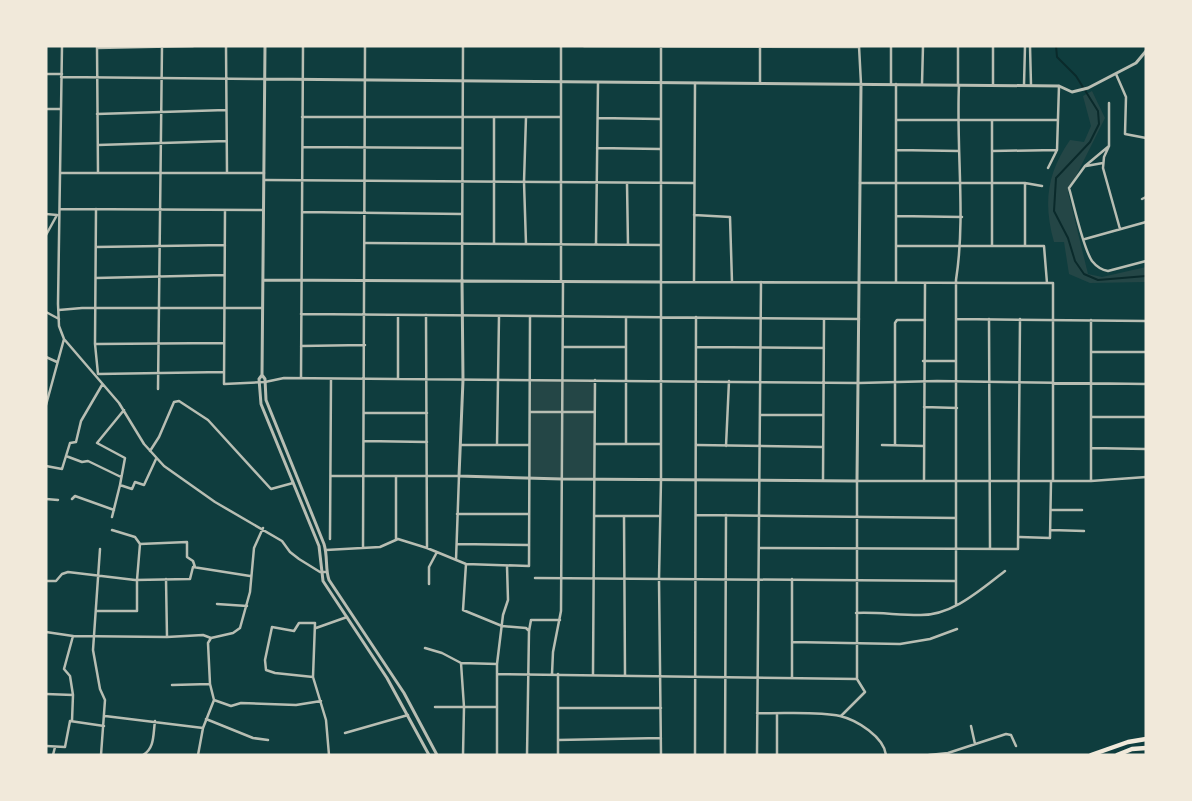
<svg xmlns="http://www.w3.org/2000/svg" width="1192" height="801" font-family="'IBM Plex Sans',sans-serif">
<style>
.green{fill:#244646}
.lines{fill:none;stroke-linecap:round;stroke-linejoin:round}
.stream{stroke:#0a2a2b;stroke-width:2}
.minor{stroke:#b8beb3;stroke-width:2.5}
.tertiary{stroke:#b8beb3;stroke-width:3}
.trunk{stroke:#f1e9da;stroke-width:4.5}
</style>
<rect width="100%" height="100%" fill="#0f3d3e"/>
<!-- green -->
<path class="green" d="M1092 91 1105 118 1068 192 1088 274 1102 277 1146 267V282L1090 283 1069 274 1064 242H1054C1043 203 1047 173 1070 140L1084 142 1091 126 1083 96Z
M529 380H595V479H529Z"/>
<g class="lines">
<!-- stream -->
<path class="stream" d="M1056 46 1057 57 1076 76 1098 111 1099 124 1090 142 1056 178 1054 211 1068 238 1075 261 1084 274 1098 280 1146 276"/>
<!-- minor -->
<path class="minor" d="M62 46 58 304 59 326 64 339 119 403 144 444 164 466 215 502 282 541 290 552 299 559 320 572H326
M97 46 98 173
M226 46 227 173
M584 46 859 47
M859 46 861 84
M993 46V85
M1030 46 1031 85
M97 48 193 46
M46 74H62
M1116 74 1126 97 1125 134 1146 138
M61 77 265 79
M760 83V48
M891 84V46
M922 84 923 46
M958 85V46
M1024 85 1025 46
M1109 103V146L1104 157 1103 168 1120 229
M46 109H61
M97 114 226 110
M302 117H561
M598 118 660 119
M896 120H1057
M98 145 226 141
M1109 146 1085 166 1069 188C1074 205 1083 248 1092 261 1096 266 1102 270 1108 271L1146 261
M303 147 462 148
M597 148 660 149
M896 150 959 151
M992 151 1057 150
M1086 166 1103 163
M1048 168 1057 150 1059 86
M60 173H264
M265 180 694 183
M627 183 628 245
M860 183H1025L1042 186
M1142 199 1146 197
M60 209 263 210
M96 209 95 344 98 374 224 372
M225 210 224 384 265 382 284 378 859 383 937 381 1146 384
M302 212 462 214
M46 214 57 215
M694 215 730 217 732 282
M896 216 962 217
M46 235 57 215
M1085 239 1146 222
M366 243 660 245
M494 244V117
M526 244 524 182 526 117
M596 244 598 83
M896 246H1044L1047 283
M992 246V120
M1025 246V183
M96 247 225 245
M96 278 224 275
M462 280 463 46
M561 280V46
M660 282 1053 283V481
M694 282 695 83
M896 282V84
M59 310 82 308H262
M46 312 59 319
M301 314 859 319
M398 315V378
M426 315 427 548
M956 319 1146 321
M989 319 990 548
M1091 320V481
M96 344 224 343
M301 346 365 345
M563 347H626
M697 347 824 348
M1092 352H1146
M46 357 57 362
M923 361H956
M301 378 303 46
M158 389 162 46
M46 405 64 339
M924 407 957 408
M530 412H594
M364 413H427
M760 415H823
M1092 417H1146
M364 441 427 442
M626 443V318
M595 444H661
M461 445H528
M497 445 499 316
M697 445 823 447
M882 445 924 446
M895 445V323L897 320H925
M726 446 729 381
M1091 448 1146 449
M150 451 159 437 174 402 179 401 208 420 271 489 293 483
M66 456 82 462 88 461 121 477
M46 466 62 469 70 443 76 442 81 421 102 385
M331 476H459L456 560
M823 480 824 319
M924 481 925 284
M120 485 125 458 97 443 124 410
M46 499 58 500
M72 499 75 496 114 510
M1051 510H1082
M457 514H528
M696 515 956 518
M595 516H660
M624 516 625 675
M112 517 120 485 132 489 135 482 144 485 156 459
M112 530 135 537 140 544
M1051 530 1084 531
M1020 537 1050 538 1051 481
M330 539 331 379
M396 539V476
M457 544 529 545
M363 548 365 46
M759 548 1018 549 1020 319
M100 549 93 650 100 689 105 700 101 755
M326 550 380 547 398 539 427 548 466 564 529 566 530 316
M466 564 463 610 502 626 526 628 529 631
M535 578 955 581
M166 579 167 637 203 635 211 638
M46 581H56L62 574 68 572 135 580 190 579 193 567 250 576
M429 584V567L437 552
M217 604 247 606
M956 605V280C966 216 956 150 959 85
M96 611H137V580L140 544 187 542V557L193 561 195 567
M856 613C877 612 898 615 919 615 952 616 980 590 1005 571
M316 628 347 617
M46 632 73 636 167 637
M73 636 64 669 70 676 73 695
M792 642 900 644 930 639 957 629
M425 648 442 653 461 663 497 664
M461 663 464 707 463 755
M497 674 857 679
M552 674 553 652 561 611 563 282
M593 674 595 380
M313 677 275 673 266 670 265 660 272 627 294 631 299 623H315L313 677 326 720 329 755
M792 678V579
M172 685 210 684
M46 694 73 695 72 721
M214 700 231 706 241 703 296 705 321 701
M435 707H497
M558 708H661
M757 713C782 714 817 711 840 716 857 720 884 737 886 755
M777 714V755
M105 716 203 728
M841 716 865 692 857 679V481H1091L1146 477
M206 719 253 738 268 740
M971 726 975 744
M345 733 408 715
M558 740 661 738
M46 746 65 747 70 721 104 726
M53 755 55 747
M143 755C155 748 153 734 155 721
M198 755 203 728 214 700 210 684 208 643 211 638 233 633 240 628 250 592 254 548 263 528
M497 755V664L503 615 508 600 507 566
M527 755 529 631 531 620H560
M558 755V674
M661 755 659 579 661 480V46
M695 755 696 317
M725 755 726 515
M757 755 761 282
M929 755 948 753 1006 734 1011 735 1016 746"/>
<!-- tertiary -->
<path class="tertiary" d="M265 46 262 375 265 379 266 400 324 544C328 557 325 569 329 580L404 693 437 755
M265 79 1059 86 1072 92 1088 88 1136 63 1146 51
M263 280 660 282
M462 280 463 380 459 476 562 479 857 481 861 84
M262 375 259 379 261 404 319 546 323 581 387 678 429 755"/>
<!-- trunk -->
<path class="trunk" d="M1091 755 1128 742 1146 739
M1117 755 1132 749 1146 748"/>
</g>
<!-- border -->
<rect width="1192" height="801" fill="none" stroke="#f1e9da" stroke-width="95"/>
</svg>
